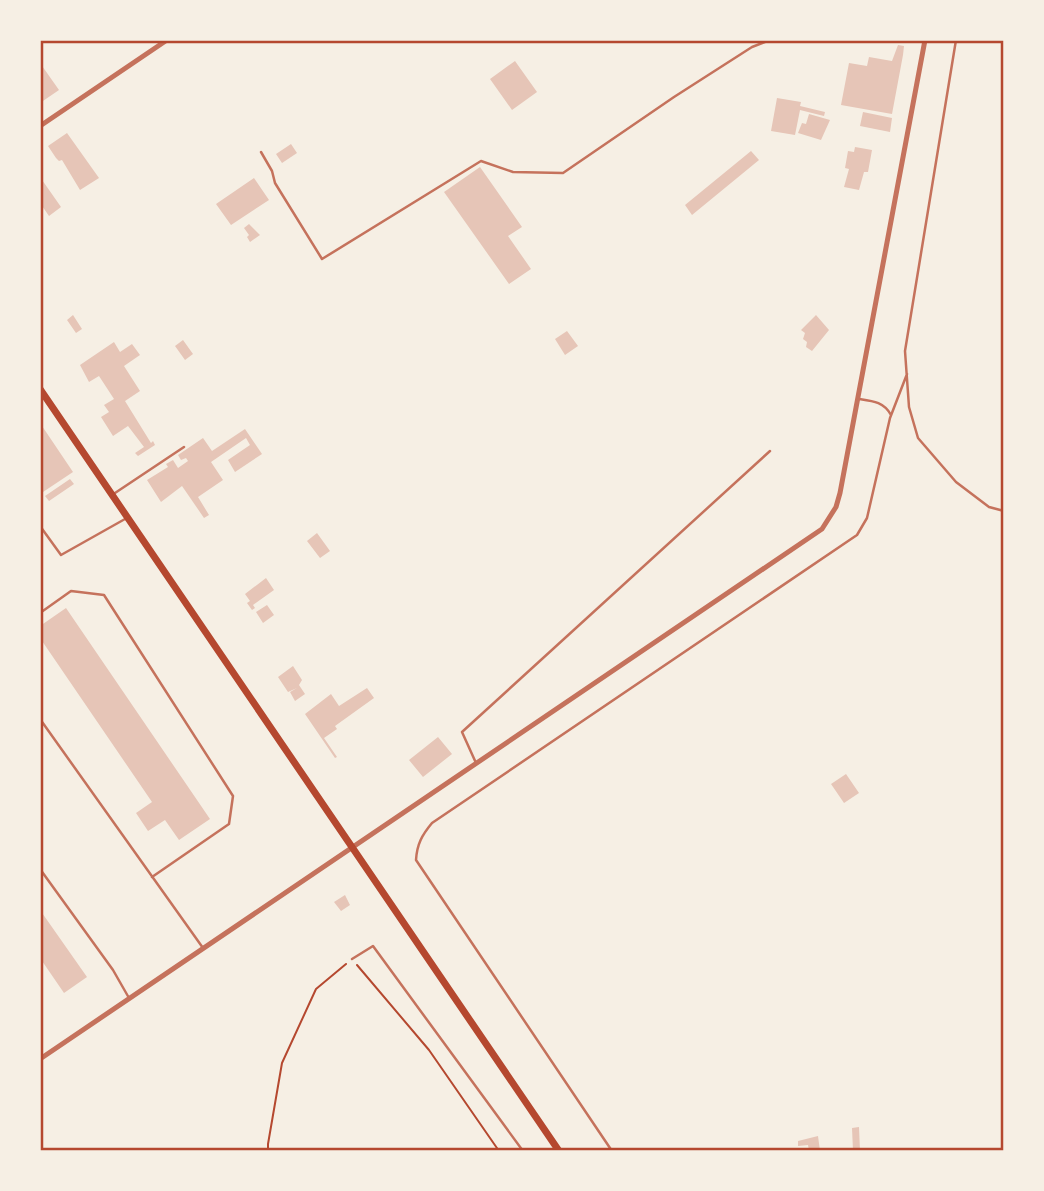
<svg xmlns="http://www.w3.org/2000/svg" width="1044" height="1191" font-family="Cabin,sans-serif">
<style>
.building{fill:#e6c5b7}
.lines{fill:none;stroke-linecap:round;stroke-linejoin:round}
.path{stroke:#b5482f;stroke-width:2}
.service{stroke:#c5725c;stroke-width:2.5}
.minor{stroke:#c5725c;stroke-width:5}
.secondary{stroke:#b5482f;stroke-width:7}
.neatline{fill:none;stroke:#b5482f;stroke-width:2.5}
</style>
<rect width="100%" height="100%" fill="#f6efe4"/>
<!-- building -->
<path class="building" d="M898 45 904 46 903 55 892 114 841 105 849 63 867 66 869 57 892 61Z
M515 61 537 92 512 110 490 79Z
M40 63 59 90 40 103Z
M777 98 801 102 800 106 825 112 824 116 800 110 795 135 771 131Z
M863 112 892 118 890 132 860 126Z
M809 114 830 120 821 140 798 133 802 123 806 124Z
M67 133 99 178 80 190 62 160 59 161 56 158 48 146Z
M291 144 297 153 282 163 276 154Z
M855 147 872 150 868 172H864L859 190 844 187 849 169 845 168 848 151 854 152Z
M751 151 759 160 692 215 685 205Z
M480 167 522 227 508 236 531 269 509 284 444 192Z
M40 177 61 207 49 216 40 203Z
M254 178 269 200 231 225 216 204Z
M249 224 260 235 250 242 247 237 249 235 244 228Z
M73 315 82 329 76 333 67 320Z
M816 315 829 330 812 351 806 347 807 342 803 339 805 333 801 330Z
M567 331 578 346 565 355 555 339Z
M183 340 193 354 185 360 175 346Z
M114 342 120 352 132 344 140 355 124 366 140 391 125 401 151 443 153 441 155 445 138 456 135 453 144 447 128 426 113 436 101 417 109 412 104 405 114 399 99 376 89 382 80 365Z
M40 423 73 472 40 494Z
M245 429 262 454 235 472 228 460 250 445 246 438 211 462 223 480 198 497 209 515 204 518 182 486 161 502 147 480 168 467 166 464 173 460 178 468 188 461 186 458 181 460 178 455 203 438 212 451Z
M70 479 74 484 49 501 45 496Z
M317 533 330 551 320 558 307 541Z
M266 578 274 590 253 605 255 608 252 610 247 603 250 601 245 594Z
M267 605 274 615 263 623 256 612Z
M66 608 210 819 179 840 165 820 148 831 136 813 152 802 40 638V626Z
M293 666 302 680 299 685 305 694 295 701 290 692 297 688 288 692 278 677Z
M367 688 374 698 335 726 337 729 324 738 337 757 335 758 305 714 331 694 339 706Z
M438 737 452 754 423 777 409 760Z
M846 774 859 793 844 803 831 784Z
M345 895 350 905 341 911 334 902Z
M40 910 87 977 64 993 40 958Z
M859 1127 860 1151H853L852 1128Z
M818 1136 820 1151H809L808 1145 798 1146V1141Z"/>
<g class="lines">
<!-- path -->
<path class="path" d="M357 965 429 1050 499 1151
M268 1151V1144L282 1063 316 989 346 964"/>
<!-- service -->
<path class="service" d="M956 40 905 351 909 407 918 438 956 482 989 507 1004 511
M261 152 272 171 275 183 322 259 481 161 513 172 563 173 674 97 752 47 770 40
M859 399C873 401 884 402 891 415
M112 495 184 447
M40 526 61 555 125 519
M40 613 71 591 104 595 233 796 229 824 152 877
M40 719 203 948
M476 763 462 732 770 451
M40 869 113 970 129 998
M352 959 373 946 523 1151
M612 1151 416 860C417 844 422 835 432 823L857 535 867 518 890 418 907 374"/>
<!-- minor -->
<path class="minor" d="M40 126 167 40
M40 1059 822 529 836 507 840 493 925 40"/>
<!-- secondary -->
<path class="secondary" d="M40 389 559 1151"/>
</g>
<!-- border -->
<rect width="1044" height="1191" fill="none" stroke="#f6efe4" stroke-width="84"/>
<rect x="42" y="42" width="960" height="1107" class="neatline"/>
</svg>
